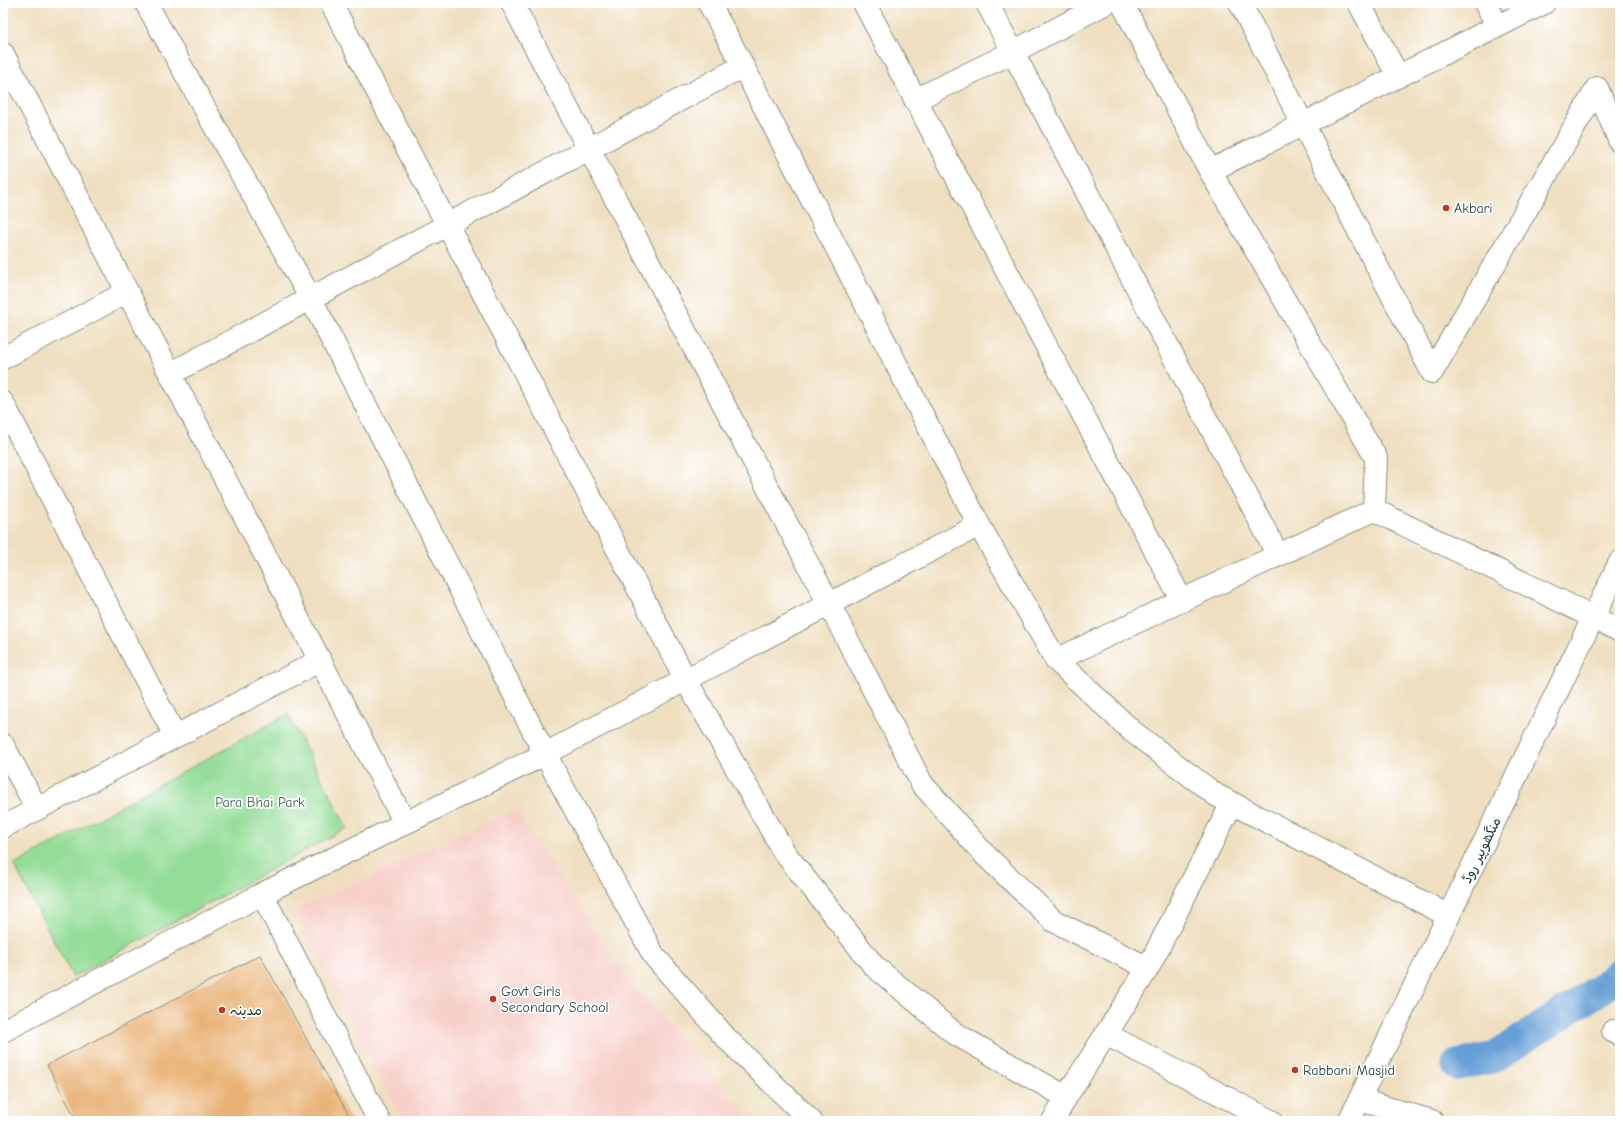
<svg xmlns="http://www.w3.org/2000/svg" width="1623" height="1124" font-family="'Comic Neue','Playpen Sans Arabic',sans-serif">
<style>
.built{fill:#f7d0ca}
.green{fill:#94dd98;stroke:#5a8d66}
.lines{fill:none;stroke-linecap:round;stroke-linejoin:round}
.canal{stroke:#669fd5;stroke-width:31}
.building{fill:#e9b276}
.minor-casing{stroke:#878e7a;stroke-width:24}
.major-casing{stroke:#878e7a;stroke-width:24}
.minor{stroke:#fff;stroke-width:22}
.major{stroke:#fff;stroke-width:22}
.poi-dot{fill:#c8321e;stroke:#fff;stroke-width:1.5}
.labels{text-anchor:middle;stroke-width:3.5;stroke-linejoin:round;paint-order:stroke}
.poi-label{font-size:14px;fill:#1f3d34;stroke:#fff;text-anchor:start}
.park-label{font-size:14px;fill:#3c654d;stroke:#fff}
.street-label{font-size:14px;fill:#1f3d34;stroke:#fff}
</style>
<rect width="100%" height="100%" fill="#fff"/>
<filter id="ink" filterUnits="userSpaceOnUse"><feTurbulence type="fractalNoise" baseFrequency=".025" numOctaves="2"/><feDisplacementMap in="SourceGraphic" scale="8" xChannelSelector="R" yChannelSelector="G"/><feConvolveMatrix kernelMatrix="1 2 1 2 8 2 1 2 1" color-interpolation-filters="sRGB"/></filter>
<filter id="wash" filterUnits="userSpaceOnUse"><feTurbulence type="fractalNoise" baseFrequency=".012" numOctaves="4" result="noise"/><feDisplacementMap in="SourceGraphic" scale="16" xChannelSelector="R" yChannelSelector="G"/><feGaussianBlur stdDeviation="0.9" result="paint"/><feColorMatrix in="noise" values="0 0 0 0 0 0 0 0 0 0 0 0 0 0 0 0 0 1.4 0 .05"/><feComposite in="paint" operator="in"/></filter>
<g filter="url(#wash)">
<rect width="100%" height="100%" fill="#efdfc0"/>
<!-- built -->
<path class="built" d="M515 810 614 959 679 1038 751 1121H402L293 910Z"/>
<!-- green -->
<path class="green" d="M288 714 347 828 73 977 14 865Z"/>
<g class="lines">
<!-- canal -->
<path class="canal" d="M1457 1065 1495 1057 1599 990 1620 973"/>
</g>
<g id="blocks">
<!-- building -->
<path class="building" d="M260 955 352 1121H77L47 1065Z"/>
</g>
</g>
<g filter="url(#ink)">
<use href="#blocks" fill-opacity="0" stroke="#878e7a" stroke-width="1"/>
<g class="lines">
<defs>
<path id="minor" d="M146 3 311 299 545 754 654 956 726 1038 811 1121
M331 3 686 680 784 852 874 966 954 1033 1066 1097
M512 3 829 604 922 784 984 854 1054 921 1148 968
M709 3 743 66 979 525 1056 660 1133 732 1216 795 1449 916
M864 3 1182 601
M987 3 1278 555
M1122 3 1210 171
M1240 3 1432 372 1597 88 1620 142
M1359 3 1398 76
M1485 3 1498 26
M1544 3 1210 171 1376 458 1374 510 1593 617
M3 54 405 823
M915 100 1013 52 1106 3
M3 358 127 292
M170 374 743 66
M3 403 175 736
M1056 660 1374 510
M3 745 37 809
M3 827 319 661
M262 894 379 1121
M3 1031 262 894 545 754 979 525
M1613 1031 1620 1035
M1106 1034 1271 1121
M1360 1100 1432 1121
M1053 1121 1066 1097 1148 968 1232 803"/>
<path id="major" d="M1593 617 1620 631
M1349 1121 1620 562"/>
</defs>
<!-- minor casing -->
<use href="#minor" class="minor-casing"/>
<!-- major casing -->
<use href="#major" class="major-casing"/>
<!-- minor -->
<use href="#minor" class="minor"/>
<!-- major -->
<use href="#major" class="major"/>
</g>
</g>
<!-- markers -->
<g class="poi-dot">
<circle cx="1446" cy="208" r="4"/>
<circle cx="493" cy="999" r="4"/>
<circle cx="222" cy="1010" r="4"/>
<circle cx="1295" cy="1070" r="4"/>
</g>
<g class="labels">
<!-- poi labels -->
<g class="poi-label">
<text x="1454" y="213">Akbari</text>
<text x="501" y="996">Govt Girls<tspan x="501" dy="16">Secondary School</tspan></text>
<text x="230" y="1015">مدینہ</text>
<text x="1303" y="1075">Rabbani Masjid</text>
</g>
<!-- park labels -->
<g class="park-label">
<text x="260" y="807">Para Bhai Park</text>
</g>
<!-- street labels -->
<g class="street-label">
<text transform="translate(1481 850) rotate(-64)" y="5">منگھوپیر روڈ</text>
</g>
</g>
<!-- margin -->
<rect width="1623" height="1124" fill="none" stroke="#fff" stroke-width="16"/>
</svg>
